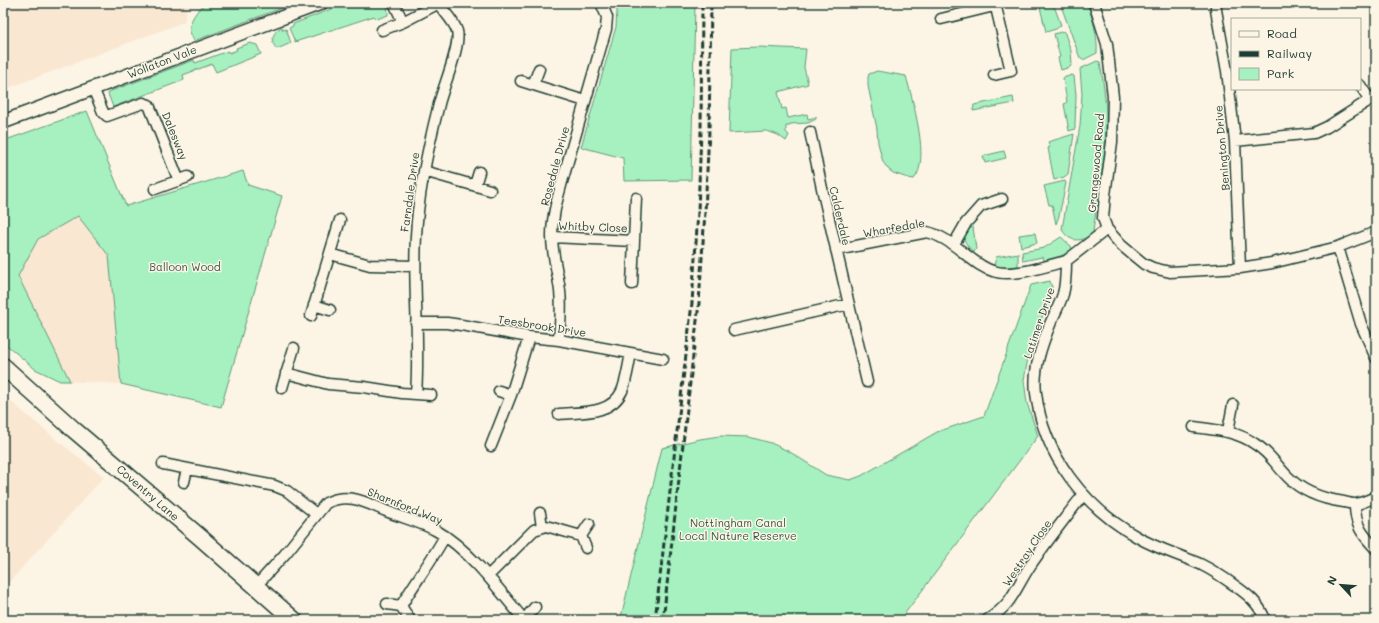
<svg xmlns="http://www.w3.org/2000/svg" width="1379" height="623" font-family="Mali,sans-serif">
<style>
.built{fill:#fae7d2}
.green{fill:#a7f1c0;stroke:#63977a}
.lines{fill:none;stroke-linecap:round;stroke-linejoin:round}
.minor-casing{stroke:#1f3d34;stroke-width:13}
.tertiary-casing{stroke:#1f3d34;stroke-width:16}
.primary-casing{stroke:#1f3d34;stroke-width:19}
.minor{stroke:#fcf5e5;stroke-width:10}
.tertiary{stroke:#fcf5e5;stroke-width:13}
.primary{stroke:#fcf5e5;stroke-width:16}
.rail{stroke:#1f3d34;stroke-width:3;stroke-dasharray:6 3;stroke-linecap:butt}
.labels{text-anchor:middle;stroke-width:3;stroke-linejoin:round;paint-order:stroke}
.street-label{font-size:11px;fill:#1f3d34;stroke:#fcf5e5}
.park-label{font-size:11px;fill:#335849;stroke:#fcf5e5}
</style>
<rect width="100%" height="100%" fill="#fcf5e5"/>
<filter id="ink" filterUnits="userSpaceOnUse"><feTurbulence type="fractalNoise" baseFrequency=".025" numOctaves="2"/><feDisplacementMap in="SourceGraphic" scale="8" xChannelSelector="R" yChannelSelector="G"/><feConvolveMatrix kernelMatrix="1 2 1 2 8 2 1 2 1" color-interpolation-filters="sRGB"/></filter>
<g filter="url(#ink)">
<!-- built -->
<path class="built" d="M3 3H189L184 22 3 90Z
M78 203 109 256 121 384 60 381 3 242Z
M3 395 57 440 104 477 3 589Z"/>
<!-- green -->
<path class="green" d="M207 3H295L194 41C193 38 191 35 190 32 188 21 198 8 207 3Z
M347 3H387L388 15 377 19 374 16 295 42 289 28 293 26V24Z
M614 3H687L695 5 691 180 624 181 623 158 581 147 616 27 617 10Z
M1043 3H1053L1061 25 1056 29 1046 32 1040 7 1044 6Z
M1060 3H1087C1093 19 1098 36 1097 53L1083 60 1080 58Z
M282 27 283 30 286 29 291 43 277 49C269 42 273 31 282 27Z
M1064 31 1071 51 1072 64 1070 67 1061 70 1058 58 1060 57 1054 34Z
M250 43 257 45 261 54 216 72 212 64 183 75 184 80 113 107 108 94 111 91 194 60 195 63 228 51 229 53 237 50 236 48Z
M758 47 806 49 804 67 808 84 778 92 782 109 786 108 788 118 807 114 808 119 816 117V119L808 123 790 124V126H786V132L789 135 786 141 778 135 767 131 729 133 732 48Z
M1097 61 1100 62C1103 81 1106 99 1106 118 1107 155 1098 194 1093 232 1084 243 1068 243 1062 229L1080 126 1082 94 1080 69Z
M877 71 906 76C912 98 931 161 914 179L908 178 893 173 888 169 883 162 878 143 877 129 868 86V77L869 74Z
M1072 75 1074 76 1076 95 1075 125V129L1069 131 1064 104 1067 102 1063 78Z
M1013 97 1014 103 973 111 974 105Z
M87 111 126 206 243 171 248 185 282 196 221 407 121 384 109 256 78 216 38 239 18 276 70 381H60L35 369 3 342V141Z
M1074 134 1068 174 1064 177 1054 180 1048 148 1050 147 1048 142Z
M1004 151 1006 158 985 163 983 156Z
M1065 181 1066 183 1059 216 1056 224 1052 205H1049L1044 186Z
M973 227 976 249 974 252C965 245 957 232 973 227Z
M1035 233 1037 243 1021 247 1019 235Z
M1061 237 1071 246 1072 249C1065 256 1054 259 1044 261L1042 257 1023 261 1022 252 1044 248Z
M1018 253V266L1005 267 994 266 996 257Z
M1050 281 1052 287 1050 300 1037 328 1030 347 1024 380 1027 403 1038 436 900 620H617L621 617 662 448 700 439 720 436 749 437 771 443 790 452 826 475 850 480 861 476 937 432 984 416 1031 285Z"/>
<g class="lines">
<defs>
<path id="minor" d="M394 3 403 22 439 3
M1094 3 1107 44 1113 97 1112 142 1105 195 1103 218 1107 229 1121 245 1133 255 1144 264 1153 268 1170 272 1240 268 1272 263 1338 247 1376 232
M1216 3V10L1227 71 1235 141 1240 268
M941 19 994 6
M382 30 403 22
M994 75 1011 71 995 3
M521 81 585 101
M533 85 539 69
M1360 85 1370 100
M93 88 103 112 107 116 143 103 149 105 179 181
M810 132 823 193 867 382
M1235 141 1314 133 1327 127 1376 96
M424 171 490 190
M475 185 479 172
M155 189 188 177
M1107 229 1066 261C1066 273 1066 283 1063 294 1060 304 1055 313 1051 322 1042 344 1033 368 1036 393 1043 455 1085 508 1139 538 1158 549 1180 555 1200 564 1212 570 1223 577 1234 585 1247 594 1260 604 1265 620
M552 237 634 241
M954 244 966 223 981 206 1002 199
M1338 247 1361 324 1376 358
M836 250 927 232C941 235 953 244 964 253 973 260 982 268 993 271 1012 278 1046 266 1066 261
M330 254 370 265 415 266
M632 284 636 198
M314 305 330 310
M311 316 340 220
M416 323H447L461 325 529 337 559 340 663 359
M734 330 849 304
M559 340C560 324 562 307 560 291 558 273 552 255 552 236 552 217 557 200 562 182L606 29 607 17 601 3
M286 373 328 384 364 387 402 393 416 394C420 341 413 288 416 236 418 192 428 147 439 104 443 87 461 46 457 31 454 21 444 12 438 3
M282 388 294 348
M499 391 511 395
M416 394 431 395
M559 414C581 412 611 415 622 391 627 379 628 366 631 354
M1194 427C1216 430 1237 431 1255 444 1269 452 1276 465 1287 476 1302 492 1322 499 1344 502 1348 503 1352 504 1356 504 1363 503 1370 499 1376 497
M1228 431 1233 405
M491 446 511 395 529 337
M163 464 275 486 287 491 316 514
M184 482 187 469
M1355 504C1355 526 1362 534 1376 549
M540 513 542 527
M586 548 581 536 589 524
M488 576 534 530 546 526 581 536
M256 586 285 554 326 503C348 492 365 502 386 511 403 518 421 522 437 531 469 549 500 591 524 620
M387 604 401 606 410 620
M401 606C415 582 432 560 445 536
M524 620 535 607
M987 620C1012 605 1015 589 1030 566 1046 542 1065 518 1083 495"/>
<path id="tertiary" d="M3 122 321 3"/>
<path id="primary" d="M3 366 73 429 201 538 294 620"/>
</defs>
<!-- minor casing -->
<use href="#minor" class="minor-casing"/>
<!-- tertiary casing -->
<use href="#tertiary" class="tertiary-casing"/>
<!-- primary casing -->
<use href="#primary" class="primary-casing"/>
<!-- minor -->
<use href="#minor" class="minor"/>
<!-- tertiary -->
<use href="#tertiary" class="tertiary"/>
<!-- primary -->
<use href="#primary" class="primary"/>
<!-- rail -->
<path class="rail" d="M655 620 692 303 698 212 701 131 702 3
M663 620 699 303 705 212 709 130 711 3"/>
</g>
</g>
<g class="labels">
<!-- street labels -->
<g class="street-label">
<text transform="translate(162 62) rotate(-21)" y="4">Wollaton Vale</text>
<text transform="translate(175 136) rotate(68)" y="4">Dalesway</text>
<text transform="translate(1222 148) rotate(-95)" y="4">Benington Drive</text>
<text transform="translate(1096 163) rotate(-85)" y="4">Grangewood Road</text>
<text transform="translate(555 166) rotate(-75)" y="4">Rosedale Drive</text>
<text transform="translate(410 192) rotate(-82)" y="4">Farndale Drive</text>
<text transform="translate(840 216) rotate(77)" y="4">Calderdale</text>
<text transform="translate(593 227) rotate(2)" y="4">Whitby Close</text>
<text transform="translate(894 228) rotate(-10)" y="4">Wharfedale</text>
<text transform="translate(1039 323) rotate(-71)" y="4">Latimer Drive</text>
<text transform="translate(542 326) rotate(9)" y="4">Teesbrook Drive</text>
<text transform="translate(148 493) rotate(41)" y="4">Coventry Lane</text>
<text transform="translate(405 506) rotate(22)" y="4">Sharnford Way</text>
<text transform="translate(1027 553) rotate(-56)" y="4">Westray Close</text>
</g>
<!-- park labels -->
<g class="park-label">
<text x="185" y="271">Balloon Wood</text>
<text x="738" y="527">Nottingham Canal<tspan x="738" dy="13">Local Nature Reserve</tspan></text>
</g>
</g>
<!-- margin -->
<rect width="1379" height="623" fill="none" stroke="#fcf5e5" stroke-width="16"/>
<rect x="8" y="8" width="1363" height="607" fill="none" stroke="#1f3d34" stroke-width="1.5" filter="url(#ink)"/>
<!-- legend -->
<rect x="1231" y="18" width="130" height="72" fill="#fcf5e5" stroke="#a4ab9e"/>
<rect x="1239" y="31" width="20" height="6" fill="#fcf5e5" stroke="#a4ab9e"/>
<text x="1267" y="38" font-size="12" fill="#1f3d34">Road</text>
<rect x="1239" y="51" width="20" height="6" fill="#1f3d34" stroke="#a4ab9e"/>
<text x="1267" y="58" font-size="12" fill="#1f3d34">Railway</text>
<rect x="1239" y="68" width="20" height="12" fill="#a7f1c0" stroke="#a4ab9e"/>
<text x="1267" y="78" font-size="12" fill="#1f3d34">Park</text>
<!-- north arrow -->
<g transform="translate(1341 585) rotate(296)" stroke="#fcf5e5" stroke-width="3" paint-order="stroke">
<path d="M0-3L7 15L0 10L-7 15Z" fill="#1f3d34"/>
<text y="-6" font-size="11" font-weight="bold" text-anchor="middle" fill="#1f3d34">N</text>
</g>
</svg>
